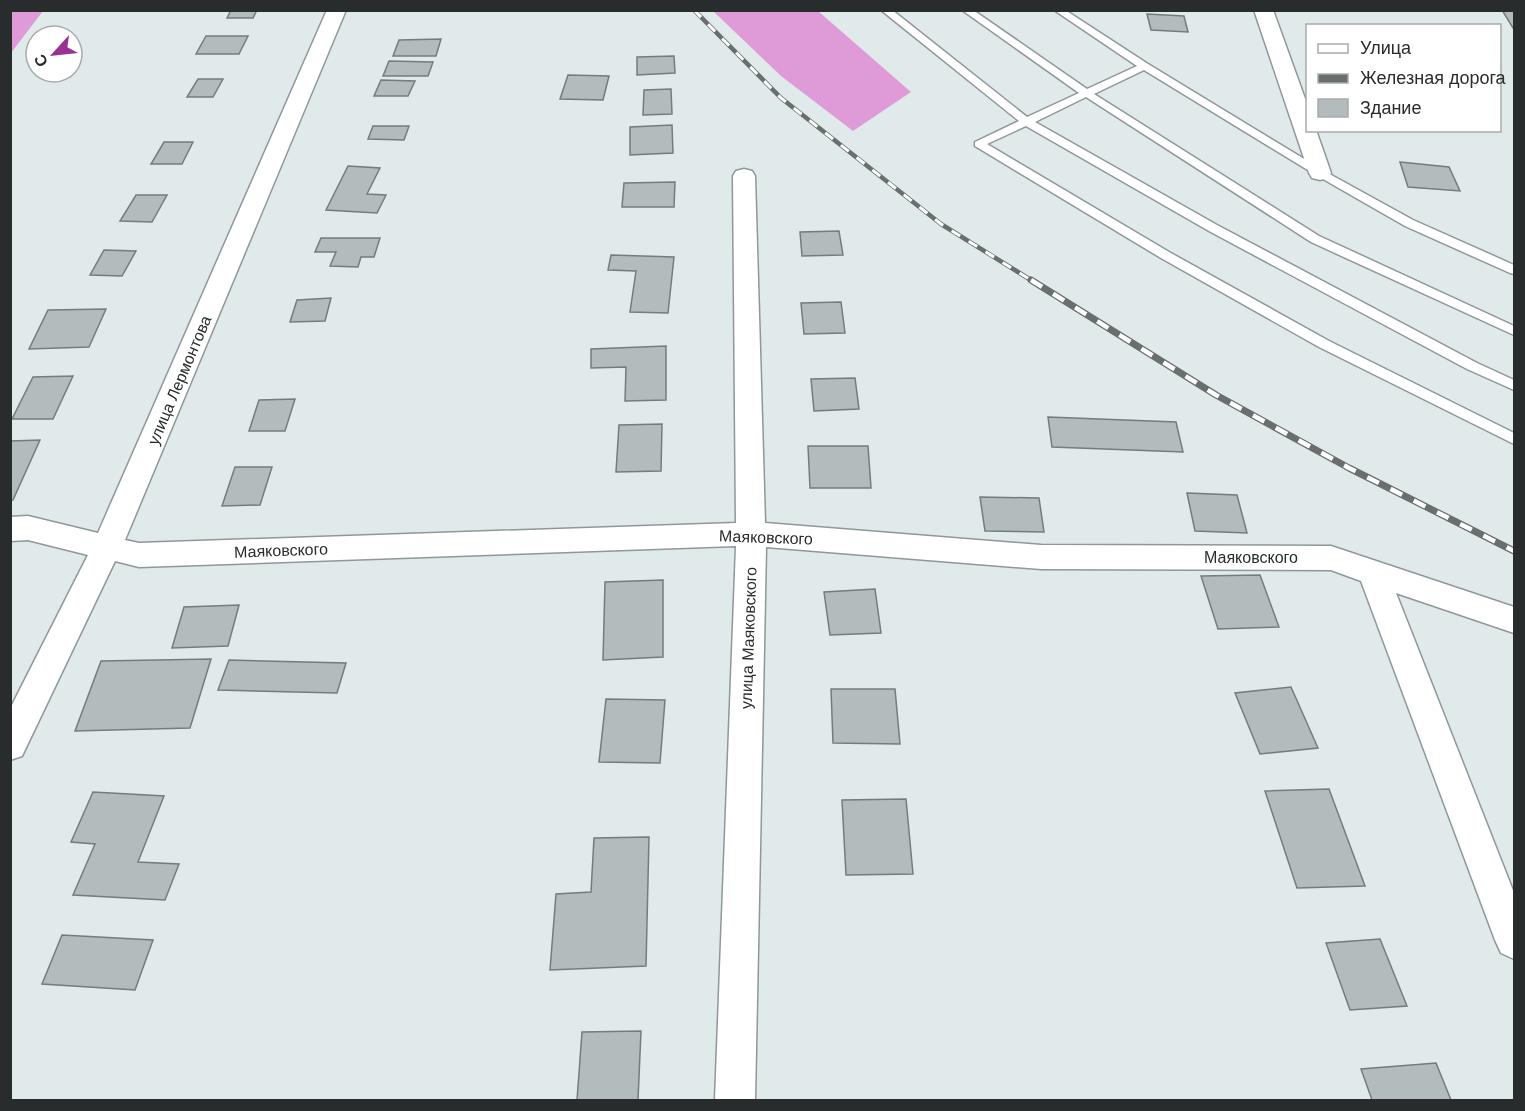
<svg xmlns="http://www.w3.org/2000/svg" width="1525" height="1111" font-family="Arial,sans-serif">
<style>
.forest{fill:#df9bd7}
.building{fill:#b3bbbc;stroke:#747c7d;stroke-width:1.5}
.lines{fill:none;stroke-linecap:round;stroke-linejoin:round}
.service-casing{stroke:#8f9798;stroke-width:3}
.minor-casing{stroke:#8f9798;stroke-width:3}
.service{fill:#fff;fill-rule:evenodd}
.minor{fill:#fff;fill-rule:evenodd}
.rail-far1-casing{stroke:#696e6f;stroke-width:4.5}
.rail-casing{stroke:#696e6f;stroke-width:7}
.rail-far1{stroke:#fff;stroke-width:3;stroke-dasharray:10;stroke-linecap:butt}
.rail{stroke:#fff;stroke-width:4.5;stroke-dasharray:13;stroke-linecap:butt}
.labels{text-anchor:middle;stroke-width:4.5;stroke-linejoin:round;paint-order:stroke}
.street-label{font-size:16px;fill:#292c2d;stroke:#fff}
</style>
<rect width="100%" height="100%" fill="#e1eaeb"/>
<!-- forest -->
<path class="forest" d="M11 10 43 11 11 53 10 11Z
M713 11H818L911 92 853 131 781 76Z"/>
<!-- building -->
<path class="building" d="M231 10H257L253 18H227Z
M1502 10H1514V28H1513Z
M1147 14 1184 16 1188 32 1151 30Z
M206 36H248L239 54H196Z
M441 39 436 56H393L399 40Z
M674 56 675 73 637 75V57Z
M389 61 433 62 428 76H383Z
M568 75 609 76 603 100 560 99Z
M198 79H223L213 97H187Z
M381 80 415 81 408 96H374Z
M671 89 672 114 643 115 644 90Z
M672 125 673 153 630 155V127Z
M373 126H409L404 140 368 139Z
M164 142H193L182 164H151Z
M1400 162 1449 167 1460 191 1408 187Z
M348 166 380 168 367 194 386 195 377 213 326 210Z
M675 182 674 207H622L624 183Z
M136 195H167L152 222 120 221Z
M839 231 843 255 802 256 800 232Z
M321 238H380L374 257H361L358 267 330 266 336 252H315Z
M104 250 136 251 122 276 90 275Z
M611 255 674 257 668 313 630 312 636 271 608 270Z
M331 298 325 321 290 322 297 300Z
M841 302 845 333 804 334 801 303Z
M106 309 89 347 29 349 48 310Z
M666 346V400L625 401 626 367 591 368V349Z
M73 376 53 419H12L33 377Z
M855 378 859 409 814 411 811 379Z
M295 399 285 431H249L259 400Z
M1048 417 1176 422 1183 452 1052 447Z
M662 424 661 471 616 472 619 425Z
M40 440 13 500H10V441Z
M808 446H868L871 488H810Z
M235 467H272L260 505 222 506Z
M1187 493 1237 495 1247 533 1195 531Z
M980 497 1039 498 1044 532 985 531Z
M1260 575 1279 627 1218 629 1201 576Z
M663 580V657L603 660 605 582Z
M875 589 881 633 830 635 824 592Z
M239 605 228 646 172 648 184 607Z
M211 659 190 728 75 731 101 661Z
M229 660 346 663 337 693 218 690Z
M1291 687 1318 748 1260 754 1235 693Z
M831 689H895L900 744 833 743Z
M606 699 665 700 660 763 599 762Z
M1329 789 1365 886 1297 888 1265 791Z
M93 792 164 796 138 862 179 864 165 900 73 895 95 844 71 842Z
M906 799 913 874 846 875 842 800Z
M649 837 646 966 550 970 556 894 591 892 594 838Z
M62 935 153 940 135 990 42 984Z
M1380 939 1407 1006 1350 1010 1326 943Z
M641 1031 638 1100H577L582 1032Z
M1436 1063 1451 1100H1372L1361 1069Z"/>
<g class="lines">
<defs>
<path id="service" d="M881 10H892L1027 117 1079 93 962 10H973L1087 89 1137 66 1054 10H1065L1148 64 1324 171 1413 220 1514 265V274L1510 273 1405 226 1316 175 1144 70 1094 94 1319 236 1514 326V335L1311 242 1086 97 1035 122 1217 225 1477 363 1514 380V390L1467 369 1209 231 1026 126 987 144 1169 252 1329 341 1514 433V444L1319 347 1161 258 975 146V142L1019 121Z"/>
<path id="minor" d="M327 10H346L125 540 139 543 736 523 733 176 736 171 744 169 752 171 755 176 765 523 1041 545 1331 546 1514 607V633L1396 593 1514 893V959L1501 953 1495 940 1361 581 1331 570 1041 569 766 547 755 1100H715L736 546 139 567 115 561 22 756 10 760V709L88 555 28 540 10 541V517L28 516 98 533Z
M1254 10H1273L1308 107V130H1316L1331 173 1328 178 1320 180 1312 178 1309 173Z"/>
</defs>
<!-- service casing -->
<use href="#service" class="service-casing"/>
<!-- minor casing -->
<use href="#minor" class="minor-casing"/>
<!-- service -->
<use href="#service" class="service"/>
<!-- minor -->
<use href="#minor" class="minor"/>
<defs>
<path id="rail-far1" d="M694 10 781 98 941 224 1034 282"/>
<path id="rail" d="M1031 280 1216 395 1349 468 1514 551"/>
</defs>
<!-- rail-far1 casing -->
<use href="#rail-far1" class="rail-far1-casing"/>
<!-- rail casing -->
<use href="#rail" class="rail-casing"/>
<!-- rail-far1 -->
<use href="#rail-far1" class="rail-far1"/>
<!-- rail -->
<use href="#rail" class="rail"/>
</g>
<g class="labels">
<!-- street labels -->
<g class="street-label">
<text transform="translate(179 380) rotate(-67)" y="6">улица Лермонтова</text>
<text transform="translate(766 537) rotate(2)" y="6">Маяковского</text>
<text transform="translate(281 550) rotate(-2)" y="6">Маяковского</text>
<text x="1251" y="563">Маяковского</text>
<text transform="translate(748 638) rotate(-88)" y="6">улица Маяковского</text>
</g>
</g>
<!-- border -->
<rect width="1525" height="1111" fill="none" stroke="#292c2d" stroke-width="24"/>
<!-- legend -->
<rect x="1306" y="24" width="195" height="108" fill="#ffffff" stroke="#a9abab" stroke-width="1.5"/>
<rect x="1318" y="44" width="30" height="9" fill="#ffffff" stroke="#a9abab" stroke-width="1.5"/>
<text x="1360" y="54" font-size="18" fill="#292c2d">Улица</text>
<rect x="1318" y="74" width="30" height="9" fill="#696e6f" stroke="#a9abab" stroke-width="1.5"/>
<text x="1360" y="84" font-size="18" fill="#292c2d">Железная дорога</text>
<rect x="1318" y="99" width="30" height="18" fill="#b3bbbc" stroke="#a9abab" stroke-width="1.5"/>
<text x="1360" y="114" font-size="18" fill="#292c2d">Здание</text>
<!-- north arrow -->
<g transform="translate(54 54) rotate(243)"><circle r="28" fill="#ffffff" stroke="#a9abab" stroke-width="1.5"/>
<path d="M0-4.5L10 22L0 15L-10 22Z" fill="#9a3194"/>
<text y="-9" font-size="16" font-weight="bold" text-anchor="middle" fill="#292c2d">С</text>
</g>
</svg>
